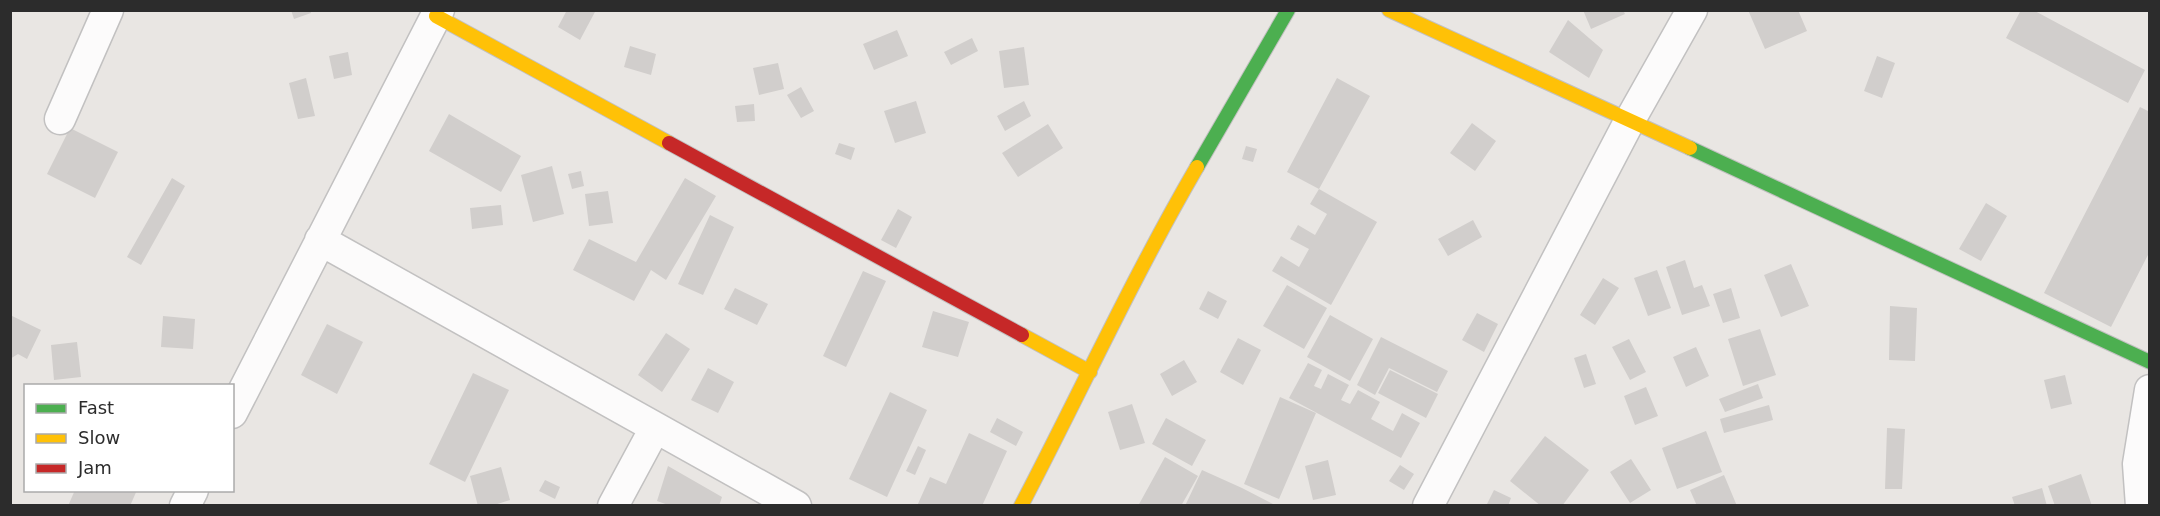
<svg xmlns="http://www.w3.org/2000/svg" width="2160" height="516" font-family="'DejaVu Sans',sans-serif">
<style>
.building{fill:#d1cecc}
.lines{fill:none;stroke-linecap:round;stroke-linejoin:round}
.street-casing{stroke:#c2c1c1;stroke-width:33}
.fast-casing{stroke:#c2c1c1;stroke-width:16}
.slow-casing{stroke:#c2c1c1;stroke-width:16}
.jam-casing{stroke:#c2c1c1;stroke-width:16}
.street{stroke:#fcfbfb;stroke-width:30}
.fast{stroke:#4caf50;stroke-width:14}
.slow{stroke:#ffc107;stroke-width:14}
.jam{stroke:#c62828;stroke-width:14}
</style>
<rect width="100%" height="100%" fill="#e9e6e3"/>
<!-- building -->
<path class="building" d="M291 10H310L311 13 294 19Z
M567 10H596L580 40 558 27Z
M1583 10H1623L1625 14 1591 29Z
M1748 10H1798L1807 31 1765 49Z
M2021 10H2033L2145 70 2128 103 2006 38Z
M1568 20 1603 50 1589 78 1549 52Z
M897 30 908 56 874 70 863 44Z
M972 38 978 51 951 65 944 52Z
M630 46 656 54 651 75 624 67Z
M1024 47 1029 85 1004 88 999 51Z
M348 52 352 75 334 79 329 56Z
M1877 56 1895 63 1882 98 1864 91Z
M778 63 784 89 759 95 753 68Z
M306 78 315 116 298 119 289 83Z
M1337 78 1370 96 1319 189 1287 172Z
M801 87 814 111 801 118 787 95Z
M916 101 926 133 895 143 884 111Z
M1024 101 1031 116 1005 131 997 116Z
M754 104 755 121 737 122 735 106Z
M2140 107 2150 112V251L2111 327 2044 293Z
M449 114 521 156 501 192 429 151Z
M1472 123 1496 141 1475 171 1450 153Z
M1048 124 1063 148 1018 177 1002 153Z
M70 128 118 152 95 198 47 174Z
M839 143 855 148 851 160 835 154Z
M1246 146 1257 149 1253 162 1242 159Z
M552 166 564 214 533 222 521 175Z
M581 171 584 186 572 189 568 174Z
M172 178 185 186 141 265 127 257Z
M685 178 716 196 666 280 651 270 634 301 573 270 589 239 636 262Z
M1319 189 1377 222 1331 305 1272 271 1281 256 1299 267 1309 249 1290 239 1298 225 1315 235 1327 214 1310 204Z
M608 191 613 223 589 226 585 194Z
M1986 203 2007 216 1981 261 1959 249Z
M501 205 503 225 472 229 470 208Z
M898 209 912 217 896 248 881 240Z
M710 215 734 227 703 295 678 284Z
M1473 220 1482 237 1448 256 1438 239Z
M1685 260 1694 288 1702 285 1710 306 1682 315 1666 267Z
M1791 264 1809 306 1781 317 1764 275Z
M1657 270 1671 308 1648 316 1634 278Z
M863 271 886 281 846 367 823 356Z
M1603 278 1619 288 1595 325 1580 315Z
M1287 285 1327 308 1304 349 1263 326Z
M735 288 768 304 757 325 724 309Z
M1731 288 1740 318 1723 323 1713 294Z
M1208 291 1227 301 1218 319 1199 309Z
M1890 306 1917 308 1915 361 1889 360Z
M933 311 969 322 958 357 922 347Z
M1477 313 1498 324 1484 352 1462 340Z
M10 315 41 330 27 359 18 354 10 359Z
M1330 315 1373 339 1350 381 1307 357Z
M163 316 195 319 193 349 161 347Z
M327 324 363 342 337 394 301 375Z
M1760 329 1776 375 1743 386 1728 339Z
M666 333 690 349 662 392 638 375Z
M1381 337 1448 371 1437 392 1389 368 1375 395 1357 385Z
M1238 338 1261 350 1243 385 1220 372Z
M1629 339 1646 372 1630 380 1612 347Z
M77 342 81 377 54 380 51 345Z
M1696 347 1709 376 1686 387 1673 357Z
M1586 354 1596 384 1584 388 1574 358Z
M1184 360 1197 382 1172 396 1160 374Z
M1308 363 1322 370 1314 386 1321 389 1328 374 1349 385 1341 400 1350 404 1358 390 1380 402 1371 419 1393 431 1402 413 1420 423 1401 458 1289 398Z
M708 368 734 382 718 413 691 400Z
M1390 370 1438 394 1426 418 1378 393Z
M473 373 509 390 465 482 429 464Z
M2065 375 2072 404 2051 409 2044 380Z
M1758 384 1763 398 1725 412 1719 399Z
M1646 387 1658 416 1635 425 1624 396Z
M890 392 927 410 887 497 849 479Z
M1280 397 1316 413 1279 499 1244 484Z
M1132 404 1145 443 1120 450 1108 412Z
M1769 405 1773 420 1724 433 1720 419Z
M997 418 1023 432 1016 446 990 432Z
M1166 418 1206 440 1192 466 1152 444Z
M1887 428 1905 429 1902 489H1885Z
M1706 431 1722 472 1677 489 1662 448Z
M969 433 1007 451 982 506H917L930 477 946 484Z
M1545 436 1589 470 1562 506H1541L1510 481Z
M918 446 926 450 915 475 906 471Z
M1165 457 1198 476 1181 506H1138Z
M1631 459 1651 490 1630 503 1610 472Z
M1328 460 1336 495 1313 500 1305 466Z
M1400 465 1414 474 1404 490 1389 481Z
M668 466 722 497 719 506H671L657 501Z
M501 467 510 500 491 506H478L470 476Z
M1202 470 1242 488 1277 506H1185Z
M2081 474 2092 506H2055L2048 486Z
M1724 475 1737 506H1697L1690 490Z
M545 480 560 487 555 499 539 491Z
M2042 488 2047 506H2015L2012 497Z
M75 490H137L130 506H68Z
M1494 490 1511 498 1508 506H1486Z"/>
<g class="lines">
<defs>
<path id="street" d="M60 119 108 10
M320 240 796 506
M232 413 439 10
M185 506 193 490
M613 506 655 428
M1428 506 1630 120 1692 10
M2141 506 2138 464 2150 390"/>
<path id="fast" d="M1690 148 2150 362
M1197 167 1288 10"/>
<path id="slow" d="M1389 10 1690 148
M436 16 669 143
M1022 335 1090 372
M1021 506C1080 393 1133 277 1197 167"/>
<path id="jam" d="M669 143 1022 335"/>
</defs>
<!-- street casing -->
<use href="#street" class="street-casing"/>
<!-- fast casing -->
<use href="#fast" class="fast-casing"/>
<!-- slow casing -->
<use href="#slow" class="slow-casing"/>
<!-- jam casing -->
<use href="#jam" class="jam-casing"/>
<!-- street -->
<use href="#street" class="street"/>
<!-- fast -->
<use href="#fast" class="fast"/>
<!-- slow -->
<use href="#slow" class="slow"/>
<!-- jam -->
<use href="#jam" class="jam"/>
</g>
<!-- border -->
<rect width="2160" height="516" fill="none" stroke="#2c2c2c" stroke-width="24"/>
<!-- legend -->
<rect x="24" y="384" width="210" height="108" fill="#ffffff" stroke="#ababab" stroke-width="1.5"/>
<rect x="36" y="404" width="30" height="9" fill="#4caf50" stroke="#ababab" stroke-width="1.5"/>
<text x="78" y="414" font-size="18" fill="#2c2c2c">Fast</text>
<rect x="36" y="434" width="30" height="9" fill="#ffc107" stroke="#ababab" stroke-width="1.5"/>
<text x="78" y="444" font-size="18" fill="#2c2c2c">Slow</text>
<rect x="36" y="464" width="30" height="9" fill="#c62828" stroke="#ababab" stroke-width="1.5"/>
<text x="78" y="474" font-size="18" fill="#2c2c2c">Jam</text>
</svg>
